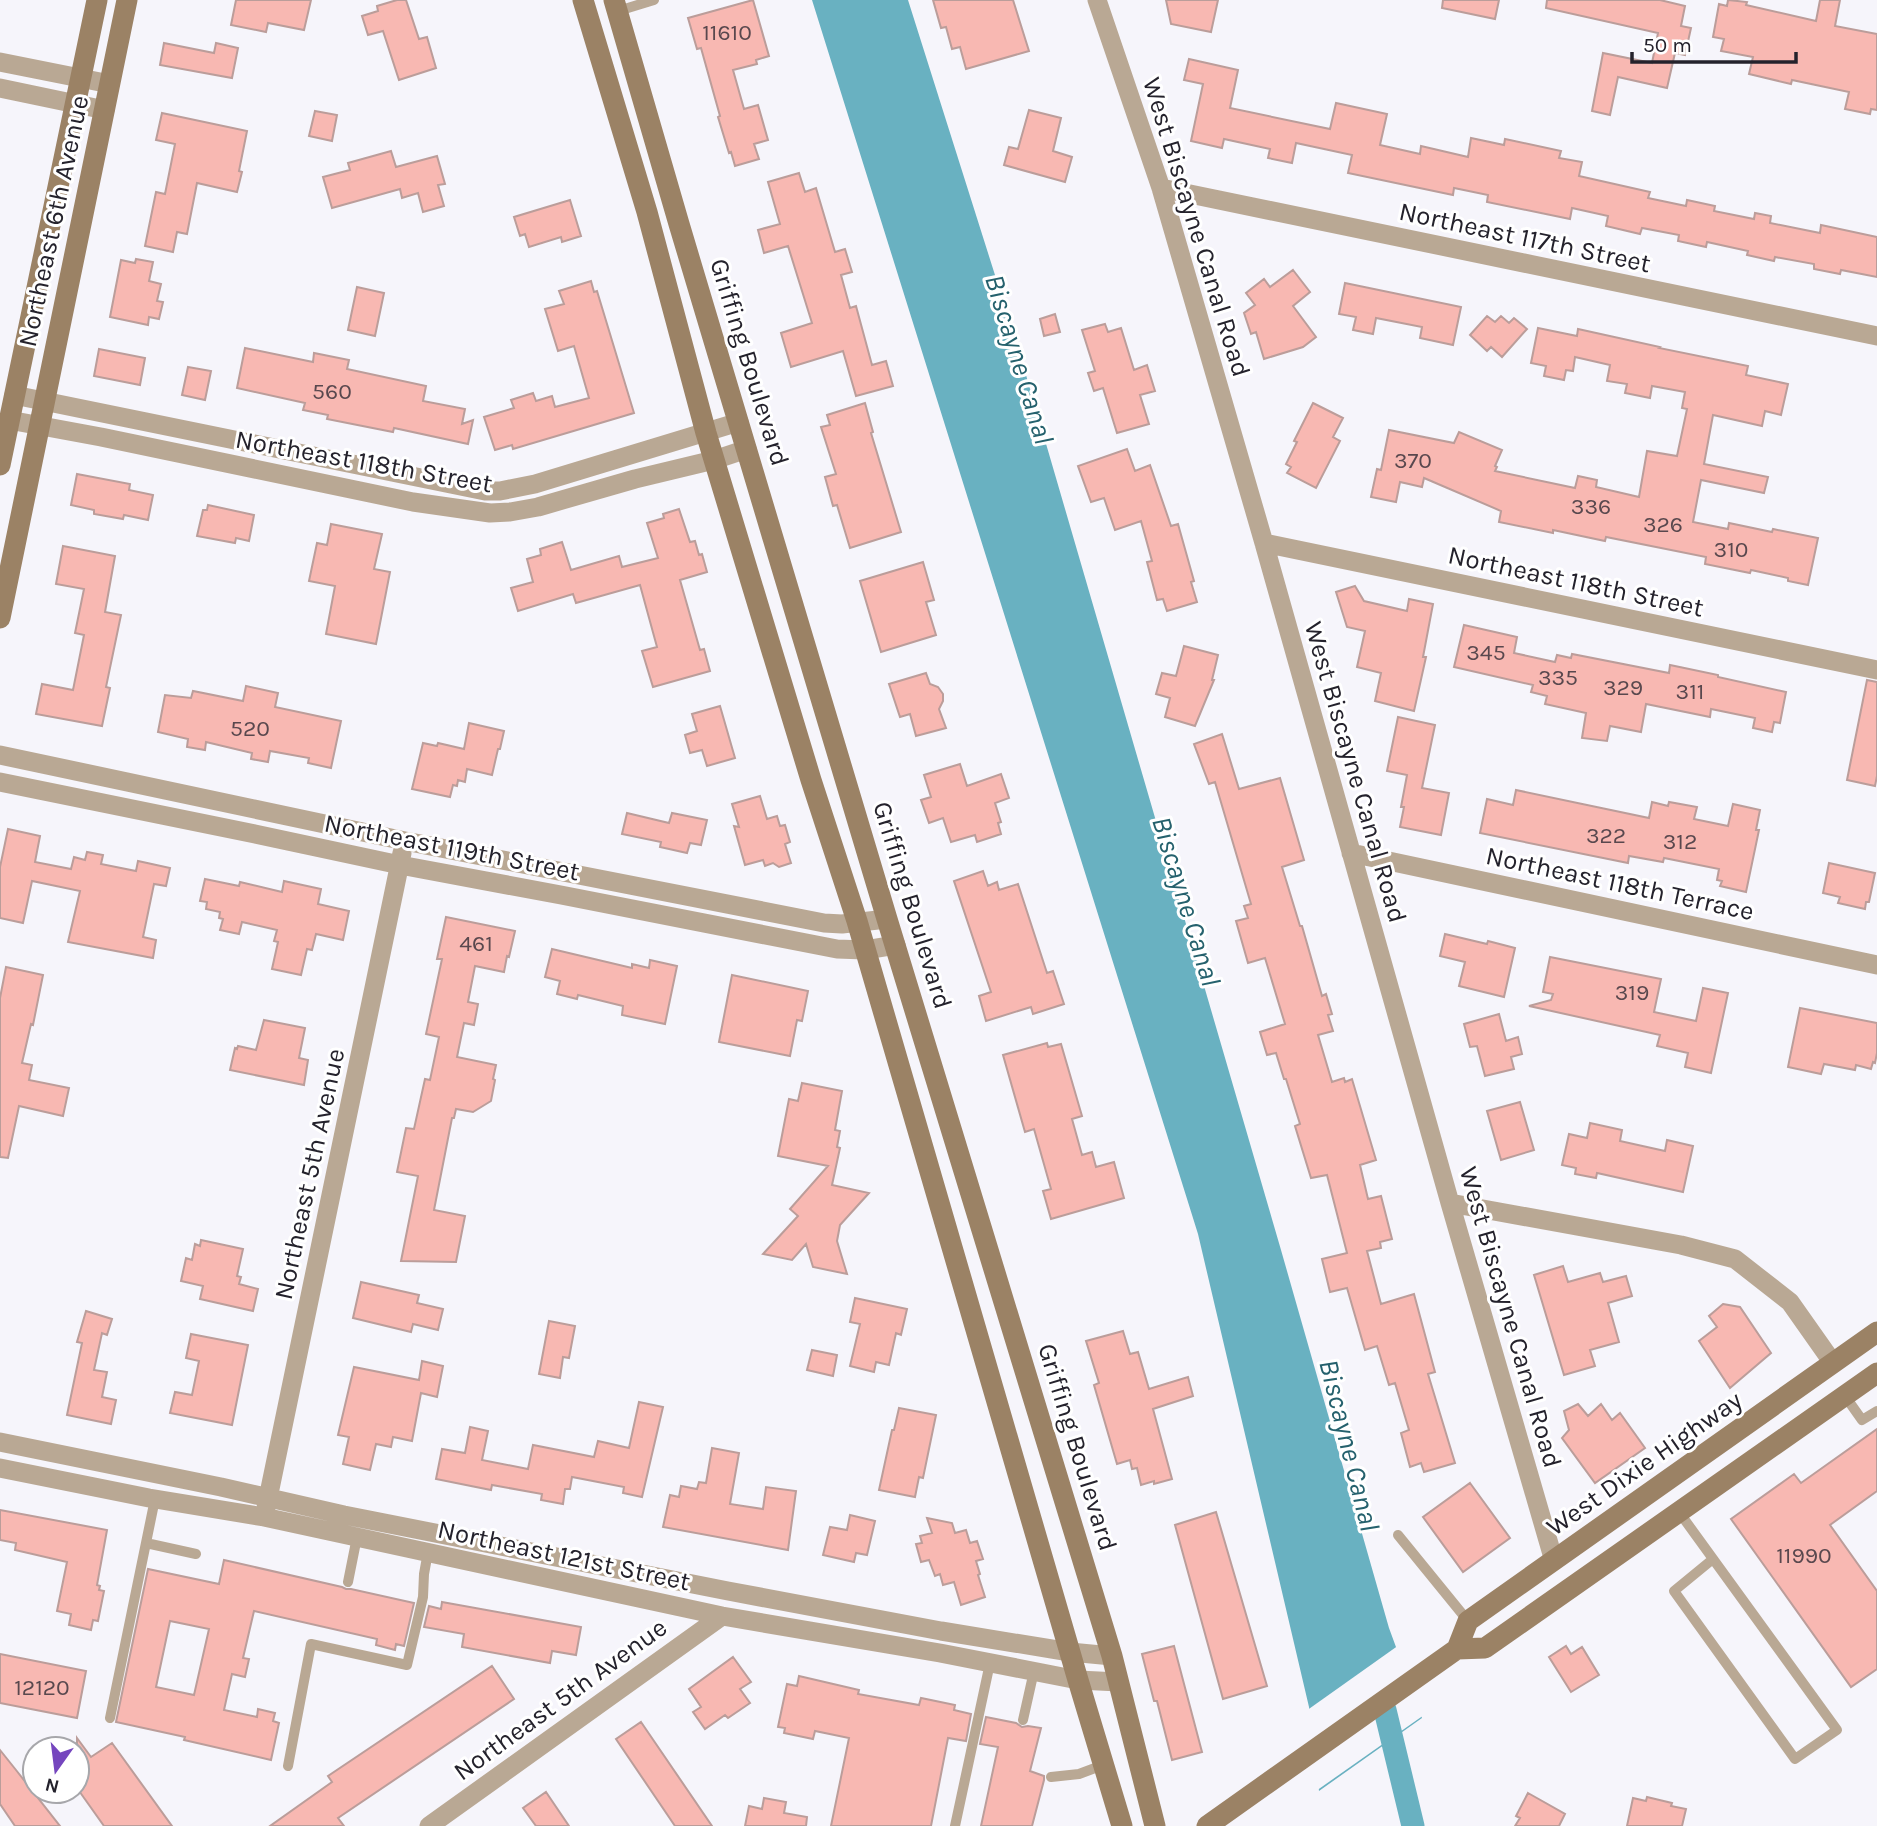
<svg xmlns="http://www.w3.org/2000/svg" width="1877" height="1826" font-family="Karla,sans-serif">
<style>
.water{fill:#69b1c1}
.pier{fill:#f6f5fb}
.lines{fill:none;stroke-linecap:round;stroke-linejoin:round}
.canal{stroke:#69b1c1;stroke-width:23}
.building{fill:#f8b8b2;stroke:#bb9d9a;stroke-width:2;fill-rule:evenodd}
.lane{stroke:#b9a894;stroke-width:10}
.street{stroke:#b9a894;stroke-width:19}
.secondary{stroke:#9b8265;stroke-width:21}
.labels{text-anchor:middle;stroke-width:6;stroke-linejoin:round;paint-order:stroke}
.number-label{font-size:23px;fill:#59484e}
.street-label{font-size:26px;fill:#24222c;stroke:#fff}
.water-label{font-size:28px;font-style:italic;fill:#25616d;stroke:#fff}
</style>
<rect width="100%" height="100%" fill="#f6f5fb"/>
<!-- water -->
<path class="water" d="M812 0H908L1019 351 1281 1250 1389 1628 1422 1718 1319 1791 1309 1707 1198 1234Z"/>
<!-- pier -->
<path class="pier" d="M1399 1645 1424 1715 1316 1791 1306 1711Z"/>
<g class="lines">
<!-- canal -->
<path class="canal" d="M1385 1710 1413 1826"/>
</g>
<!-- building -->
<path class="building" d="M236 0H311L304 30 268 23 266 32 231 25Z
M397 0H406L419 39 427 37 436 68 399 80 383 31 368 35 362 16 378 11 377 6Z
M753 0 769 56 756 60 757 64 733 70 744 109 758 105 768 140 754 144 759 159 735 166 731 152 729 153 718 117 720 116 701 48 697 49 688 18Z
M933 0H1013L1029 51 966 69 960 47 952 49 946 27 941 28Z
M1166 0H1218L1211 32 1171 24Z
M1443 0H1499L1495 19 1442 8Z
M1547 0H1660L1685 6 1681 26 1691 28 1685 55 1675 53 1667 88 1618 77 1610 115 1592 111 1603 53 1652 63 1658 33 1546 8Z
M1728 0 1747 2 1746 5 1816 21 1820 0H1840L1835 26 1877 34V110L1871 109 1870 114 1845 109 1849 92 1792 80 1791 84 1749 74 1753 57 1721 51 1724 39 1713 37 1719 4 1727 6Z
M164 43 214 53 216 43 238 48 232 78 160 65Z
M1189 59 1238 70 1230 108 1330 129 1336 103 1387 114 1380 145 1420 154 1421 146 1468 157 1471 138 1504 145 1505 139 1561 151 1559 158 1582 162 1579 176 1650 192 1648 198 1686 206 1687 200 1715 206 1714 211 1754 219 1755 213 1771 216 1770 223 1820 233 1821 225 1877 237V277L1841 270 1840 274 1814 269V264L1775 257 1774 261 1747 255 1748 251 1707 242 1706 247 1678 241 1679 235 1642 228 1640 234 1606 226 1608 216 1572 208 1570 219 1487 202 1488 195 1454 188 1453 195 1348 173 1352 155 1296 143 1292 163 1268 158 1270 149 1224 139 1222 148 1191 141 1203 84 1184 80Z
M1029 110 1061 118 1053 151 1072 157 1065 182 1004 165 1009 147 1018 149Z
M315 111 337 115 332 141 309 136Z
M162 113 247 131 239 171 242 172 237 192 197 183 187 234 177 232 173 252 145 246 156 192 165 194 175 144 156 140Z
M391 151 396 167 437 156 445 184 438 185 444 206 423 212 418 193 402 198 400 189 332 208 323 177 350 170 348 163Z
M799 173 805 192 816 188 835 252 845 249 852 272 841 275 850 308 856 306 872 365 886 361 893 386 856 396 843 351 791 367 781 333 812 323 788 246 764 253 758 230 780 224 768 182Z
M570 200 581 236 562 242 561 237 529 247 525 234 520 236 514 217Z
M136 259 153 262 149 281 161 284 157 301 163 302 159 319 149 317 148 325 110 317 121 260 135 263Z
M1293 270 1310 292 1293 306 1316 337 1303 347 1264 359 1256 332 1251 334 1244 313 1255 305 1246 293 1264 279 1270 287Z
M591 281 594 292 597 291 634 413 513 449 512 445 495 450 484 417 514 408 511 400 533 393 536 401 552 396 555 407 589 398 574 346 558 351 545 309 564 304 559 291Z
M1345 283 1461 307 1453 345 1420 338 1422 327 1376 318 1373 334 1353 330 1356 317 1339 314Z
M357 287 384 293 375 336 348 330Z
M1055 314 1060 332 1044 336 1040 319Z
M1487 316 1495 322 1501 316 1509 323 1514 318 1527 329 1502 357 1491 347 1487 351 1470 335Z
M1105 324 1108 332 1121 328 1134 370 1147 365 1155 391 1140 395 1149 424 1117 433 1103 388 1094 391 1088 373 1095 371 1082 330Z
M1538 328 1577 336 1578 329 1660 347 1659 348 1748 366 1746 375 1788 384 1781 415 1765 411 1762 426 1713 415 1704 464 1768 477 1764 493 1701 480 1693 522 1728 529 1729 523 1772 532 1773 529 1818 538 1808 585 1788 581V578L1751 570 1750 573 1705 564 1706 557 1606 537 1605 541 1553 530V533L1499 522 1501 511 1424 478 1422 487 1400 482 1396 502 1371 497 1377 469 1381 470 1389 430 1454 443 1459 432 1502 450 1495 466 1497 467 1495 471 1575 488 1578 476 1597 480 1596 487 1639 497 1647 451 1677 456 1687 409 1682 408 1685 392 1652 386 1650 398 1625 393 1627 384 1607 381 1610 365 1575 357 1573 371 1566 370 1564 380 1544 376 1546 366 1531 363Z
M245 348 313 362 314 353 349 360 347 369 426 386 423 401 465 409 462 424 473 420 468 444 394 428 393 432 327 419 328 415 303 410 305 403 237 388Z
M99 349 145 358 140 385 94 376Z
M188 367 211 371 205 400 182 395Z
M865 403 873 432 871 433 901 532 850 548 837 505 833 506 825 477 836 474 821 427 830 425 827 415Z
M1313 403 1343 418 1333 437 1340 441 1316 488 1287 473 1291 467 1286 464 1297 442 1294 441Z
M1127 449 1135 471 1150 465 1171 526 1178 524 1194 581 1191 582 1197 602 1167 611 1163 599 1157 600 1147 562 1152 561 1141 521 1115 530 1104 498 1091 502 1078 466Z
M77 474 130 484 129 490 153 495 148 520 124 515 123 519 94 514V510L71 505Z
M208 505 254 515 249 541 236 538 235 543 197 536 203 510H207Z
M679 509 690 542 695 541 699 555 702 554 707 572 680 580 700 650 704 649 710 671 653 687 642 651 657 647 640 585 576 603 573 594 518 611 511 588 533 582 527 559 541 555 540 549 562 542 571 570 619 556 622 567 658 558 647 523 664 518 663 514Z
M331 524 382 534 374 569 390 572 376 644 326 634 335 586 309 581 317 543 327 545Z
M63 546 115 556 105 612 121 615 106 687 110 688 102 726 36 714 42 684 73 690 84 635 75 633 84 589 56 584Z
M923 562 934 600 926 602 936 635 881 652 860 581Z
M1355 586 1364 601 1407 611 1409 599 1433 604 1423 657H1426L1414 711 1375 701 1381 673 1357 667 1365 631 1347 627 1336 592Z
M1464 625 1517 637 1514 653 1555 662 1557 655 1571 658 1572 654 1669 673 1670 665 1718 675V677L1786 692 1780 723 1774 722 1772 732 1753 728 1755 718 1711 709 1710 717 1646 704 1641 732 1610 726 1607 741 1582 738 1586 713 1545 704 1547 696 1531 692 1533 685 1454 667Z
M1184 646 1218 655 1212 680H1214L1195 726 1165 717 1170 698 1156 694 1162 673 1176 676Z
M926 673 930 684 938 687 943 694V701L939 709 946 728 916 736 910 714 900 717 889 684Z
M1867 680 1877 682V776L1875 786 1847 780Z
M246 686 278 693 275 707 341 721 331 768 308 763 309 758 270 751 268 762 251 759 252 753 206 742 205 750 187 747 188 739 158 732 165 695 191 698 193 691 243 701Z
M720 706 735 758 707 766 702 750 690 753 685 735 697 731 692 714Z
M1398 717 1435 725 1422 788 1449 793 1441 835 1400 827 1404 807H1401L1407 775 1387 771Z
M469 723 504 731 500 749H498L492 775 467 769 465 782 458 780 457 786 453 785 450 797 412 789 423 743 437 746 438 743 464 749Z
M1222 734 1239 789 1280 778 1304 860 1282 867 1300 926H1302L1322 996 1326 994 1332 1014 1328 1015 1333 1031 1318 1035 1332 1082 1344 1078 1345 1082 1352 1079 1376 1160 1360 1165 1368 1199 1381 1196 1392 1239 1380 1242 1381 1248 1367 1251 1381 1304 1414 1294 1435 1372 1428 1374 1455 1463 1424 1472 1421 1463 1410 1467 1401 1433 1409 1430 1395 1383 1389 1385 1377 1346 1365 1350 1347 1288 1330 1292 1322 1259 1347 1253 1327 1175 1311 1178 1295 1126 1300 1124 1286 1079H1284L1276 1053 1267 1055 1260 1032 1285 1024 1265 958 1248 963 1236 921 1248 918 1244 906 1251 904 1215 782 1209 784 1194 744Z
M960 764 967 786 1001 774 1009 798 995 803 1001 822 998 823 1001 834 977 842 975 835 951 842 943 818 929 823 921 800 931 797 924 775Z
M1516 790 1649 818 1652 802 1668 806 1669 802 1697 807 1694 819 1728 826 1733 804 1760 810 1756 830H1759L1746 892 1720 886 1722 881 1717 880 1719 869 1664 858 1663 862 1629 856 1628 863 1480 833 1487 799 1513 805Z
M760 796 767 819 777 816 780 826 785 825 790 842 785 844 791 863 779 867 773 863 765 866 763 860 745 865 734 826 739 827 732 804Z
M627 813 669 823 672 813 707 820 701 845 690 843 687 853 660 847 661 842 622 834Z
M8 829 40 836 35 862 71 869 74 857 85 860 87 852 103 855 101 864 136 871 138 861 170 868 166 886 154 884 143 937 156 940 153 958 68 942 80 891 32 881 23 923 0 918V867Z
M1829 863 1875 873 1869 902H1866L1865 909 1838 903 1840 897 1823 893Z
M983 871 988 886 997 882 999 890 1018 884 1047 973 1053 971 1064 1004 1033 1014 1031 1007 986 1021 979 996 991 992 954 881Z
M205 879 239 886 240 882 282 892 284 881 321 889 318 904 349 911 343 940 316 934 312 950 307 949 301 975 272 969 278 942 274 941 277 930 242 922 239 934 220 930 223 919 219 918 220 912 206 909 207 902 200 901Z
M446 917 515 931 509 957 507 956 504 972 475 966 468 1002 478 1004 474 1025 464 1023 457 1057 496 1065 493 1079 495 1080 491 1101 473 1112 456 1109 454 1118H452L434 1210 465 1216 456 1262 401 1261 418 1176 397 1172 406 1128 414 1129 425 1079 430 1080 439 1037 426 1034 442 959H437Z
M1445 934 1487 944 1488 941 1515 948 1504 997 1459 986 1465 962 1440 956Z
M552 949 632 968V964L649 968 650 960 677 966 665 1024 622 1015 623 1006 578 995 577 999 557 994 560 981 545 977Z
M1550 957 1661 979 1654 1012 1696 1021 1703 988 1728 993 1711 1073 1685 1067 1688 1053 1657 1046 1660 1035 1529 1006 1551 1000 1553 994 1543 992Z
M6 967 43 975 33 1025 31 1024 22 1063 32 1065 29 1080 69 1088 63 1116 19 1106 8 1158 0 1157V998Z
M732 975 808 991 802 1021 797 1020 790 1056 719 1042Z
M1800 1008 1877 1023V1053L1875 1063 1873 1062 1871 1069 1856 1065 1855 1070 1824 1064 1821 1074 1788 1067Z
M1499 1014 1506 1041 1518 1037 1522 1054 1511 1057 1514 1069 1485 1076 1477 1046 1470 1047 1464 1024Z
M264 1020 305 1028 299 1058 308 1060 304 1085 230 1070 235 1048 237 1049 238 1046 256 1050Z
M1047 1043 1048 1047 1061 1044 1082 1116 1072 1119 1082 1155 1092 1152 1096 1167 1114 1162 1124 1198 1051 1219 1043 1191 1051 1189 1034 1129 1025 1132 1003 1055Z
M802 1083 842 1091 835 1130 840 1131 837 1147 840 1148 832 1185 869 1193 840 1225 837 1241 847 1274 813 1267 806 1244 792 1260 763 1254 798 1216 790 1209 828 1166 778 1156 789 1099 798 1101Z
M1520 1102 1534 1150 1501 1160 1487 1111Z
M1590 1123 1622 1130 1620 1141 1665 1151 1667 1140 1693 1146 1683 1192 1597 1173 1596 1178 1575 1174 1576 1168 1562 1165 1569 1134 1587 1138Z
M201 1240 243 1249 237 1276 241 1277 239 1284 258 1289 253 1311 200 1299 203 1286 181 1281 186 1258 192 1260 195 1244 200 1246Z
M1563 1266 1568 1282 1600 1273 1603 1282 1626 1276 1632 1296 1608 1303 1619 1342 1590 1350 1595 1366 1564 1375 1534 1275Z
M361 1282 419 1295 417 1303 443 1309 438 1330 413 1324 411 1332 353 1318Z
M855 1298 907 1309 901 1335 896 1333 889 1365 876 1362 874 1372 850 1366 860 1324 850 1322Z
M1723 1304 1740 1307 1771 1353 1730 1388 1699 1341 1717 1327 1709 1316Z
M86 1311 112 1319 107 1335 102 1333 94 1370 107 1372 102 1397 116 1400 111 1424 67 1415 82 1343 77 1342Z
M549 1321 575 1326 569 1358 563 1357 560 1378 539 1374Z
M1123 1331 1130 1354 1138 1352 1149 1389 1188 1377 1193 1396 1153 1409 1172 1479 1154 1484V1481L1141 1485 1137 1468 1132 1469 1130 1460 1117 1464 1094 1385 1099 1383 1086 1341Z
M191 1334 248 1345 232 1425 170 1413 175 1392 192 1395 199 1361 186 1358Z
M812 1350 837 1355 833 1376 807 1370Z
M422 1361 443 1366 437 1397 421 1393 412 1441 393 1437 391 1447 376 1444 370 1470 343 1464 349 1437 338 1435 354 1367 419 1380Z
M639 1402 663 1407 642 1497 623 1493 624 1487 572 1477 570 1489H565L563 1504 541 1500 542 1494 492 1485 491 1490 436 1479 442 1449 465 1453 470 1427 488 1431 482 1460 528 1469 533 1445 594 1457 598 1441 629 1448Z
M1578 1404 1588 1416 1601 1404 1612 1420 1620 1413 1645 1448 1595 1483 1562 1438 1569 1430 1564 1411Z
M899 1408 936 1415 923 1478 919 1477 915 1497 879 1490 892 1430H894Z
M1877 1429V1491L1830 1525 1877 1591V1669L1851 1687 1731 1519 1794 1474 1801 1483Z
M712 1448 739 1453 730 1504 763 1509 766 1487 796 1491 788 1550 663 1527 670 1495 679 1497 681 1486 697 1489 699 1482 706 1483Z
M1470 1483 1510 1538 1463 1572 1423 1517Z
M0 1510 107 1530 97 1585 100 1586 99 1590 104 1591 98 1621 93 1620 91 1630 69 1625 71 1614 57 1611 67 1562 15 1550 16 1543 0 1540Z
M1216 1512 1267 1686 1223 1699 1175 1525Z
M850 1515 875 1521 867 1555 856 1553 854 1562 823 1555 830 1527 847 1530Z
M927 1518 952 1523 955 1533 966 1530 970 1543 977 1541 983 1559 976 1561 980 1574 978 1575 985 1597 961 1605 954 1582 943 1585 940 1574 935 1576 929 1560 921 1562 916 1544 922 1543 920 1536 932 1533Z
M224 1560 342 1587 346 1589H351L414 1603 404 1646 396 1644 395 1650 376 1645 377 1639 254 1611 243 1658 249 1659 245 1677 232 1674 224 1710 257 1717 258 1709 275 1713 273 1721 279 1723 271 1760 184 1740 185 1737 116 1722 148 1569 219 1584ZM170 1621 209 1629 194 1695 156 1687Z
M442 1602 581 1627 576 1655 552 1651 550 1663 462 1647 464 1634 424 1627 429 1606 441 1609Z
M1174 1646 1202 1752 1172 1760 1157 1701H1154L1142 1654Z
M1566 1646 1571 1654 1582 1647 1599 1675 1571 1692 1549 1657Z
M0 1654 86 1671 77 1718 0 1703Z
M733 1657 751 1682 740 1689 750 1703 728 1718 725 1715 705 1729 693 1712 701 1707 689 1689Z
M492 1666 514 1699 338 1818 344 1826H270L332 1782 328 1776Z
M799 1676 859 1690 858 1694 919 1705 921 1698 955 1705 954 1710 971 1714 966 1741 948 1738 931 1826H831L849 1738 815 1731 813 1739 784 1733 785 1728 778 1727 787 1684 797 1686Z
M986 1717 1016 1723 1022 1727 1028 1726 1041 1728 1030 1771 1044 1776V1780L1032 1826H981L998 1747 980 1744Z
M641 1722 712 1826H675L616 1739Z
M77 1738 91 1757 112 1743 172 1826H104L77 1788Z
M0 1750 16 1770 60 1826H15L0 1804Z
M546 1792 569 1826H536L523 1808Z
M1528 1793 1565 1814 1559 1826H1515L1520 1818 1516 1816Z
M1647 1797 1672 1803 1671 1806 1686 1809 1682 1826H1627L1633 1798 1646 1801Z
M764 1798 786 1802 784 1813 807 1817 806 1826H745L749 1806 762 1809Z"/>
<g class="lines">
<!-- lane -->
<path class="lane" d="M618 11 654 0
M1845 1396 1862 1420 1877 1411
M1679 1512 1837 1730 1795 1759 1674 1591 1713 1559
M1398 1535 1468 1621
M146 1543 196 1554
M348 1582 357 1537
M110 1718 155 1499
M1023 1720 1034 1671
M288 1766 311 1644 407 1665 423 1597 424 1574 428 1552
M1051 1777 1079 1774 1103 1765
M955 1826 990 1663"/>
<!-- street -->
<path class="street" d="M1097 0 1161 188 1264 543 1450 1203 1554 1561
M0 62 110 84
M0 88 105 110
M1161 188 1877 336
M14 395 485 491H500L535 484 739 422
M9 420 101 437 413 502 490 513 510 512 538 507 635 479 714 460 747 449
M1264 543 1877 670
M0 755 405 841 824 923 842 924 887 919
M0 782 255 834 400 865 561 895 837 949 865 950 896 945
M1351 853 1877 965
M1450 1203 1681 1245 1735 1259 1790 1302 1833 1363
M0 1442 221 1487 344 1515 728 1591 941 1631 1070 1652 1112 1656
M0 1468 149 1498 264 1517 722 1616 940 1653 1078 1680 1119 1682
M266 1508 402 853
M429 1826 722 1616"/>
<!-- secondary -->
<path class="secondary" d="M583 0 647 212 706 433 811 780 857 921 1078 1680 1122 1826
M614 0 679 224 887 919 1112 1656 1155 1826
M0 465 97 0
M0 618 127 0
M1457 1649 1485 1648 1877 1373
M1207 1826 1457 1649 1468 1621 1877 1332"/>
</g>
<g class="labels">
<!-- number labels -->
<g class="number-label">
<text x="727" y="40">11610</text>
<text x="332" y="399">560</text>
<text x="1413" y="468">370</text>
<text x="1591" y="514">336</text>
<text x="1663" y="532">326</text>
<text x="1731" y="557">310</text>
<text x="1486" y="660">345</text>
<text x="1558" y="685">335</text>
<text x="1623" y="695">329</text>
<text x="1690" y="699">311</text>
<text x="250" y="736">520</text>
<text x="1606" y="843">322</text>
<text x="1680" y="849">312</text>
<text x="476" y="951">461</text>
<text x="1632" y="1000">319</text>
<text x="1804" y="1563">11990</text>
<text x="42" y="1695">12120</text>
</g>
<!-- street labels -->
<g class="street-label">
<text transform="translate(53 221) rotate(-78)" y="9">Northeast 6th Avenue</text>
<text transform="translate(1197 227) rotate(73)" y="9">West Biscayne Canal Road</text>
<text transform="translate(1525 237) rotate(12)" y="9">Northeast 117th Street</text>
<text transform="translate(750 362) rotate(73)" y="9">Griffing Boulevard</text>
<text transform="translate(364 461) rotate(10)" y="9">Northeast 118th Street</text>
<text transform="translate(1576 581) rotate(12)" y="9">Northeast 118th Street</text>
<text transform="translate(1356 772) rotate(74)" y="9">West Biscayne Canal Road</text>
<text transform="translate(452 847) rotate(11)" y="9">Northeast 119th Street</text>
<text transform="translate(1620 883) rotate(12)" y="9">Northeast 118th Terrace</text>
<text transform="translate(913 905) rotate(73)" y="9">Griffing Boulevard</text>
<text transform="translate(309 1174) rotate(-78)" y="9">Northeast 5th Avenue</text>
<text transform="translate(1511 1317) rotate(74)" y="9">West Biscayne Canal Road</text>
<text transform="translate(1078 1447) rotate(73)" y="9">Griffing Boulevard</text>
<text transform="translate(1644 1463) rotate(-35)" y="9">West Dixie Highway</text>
<text transform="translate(564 1555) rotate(12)" y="9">Northeast 121st Street</text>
<text transform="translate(560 1699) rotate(-36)" y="9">Northeast 5th Avenue</text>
</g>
<!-- water labels -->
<g class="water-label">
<text transform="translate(1020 359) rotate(73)" y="10">Biscayne Canal</text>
<text transform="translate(1187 901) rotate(73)" y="10">Biscayne Canal</text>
<text transform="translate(1350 1445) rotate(76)" y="10">Biscayne Canal</text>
</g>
</g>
<!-- north arrow -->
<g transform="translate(56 1770) rotate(194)"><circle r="33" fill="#ffffff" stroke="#a7a7ab" stroke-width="2"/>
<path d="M0-5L12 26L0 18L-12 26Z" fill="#7546be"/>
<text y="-10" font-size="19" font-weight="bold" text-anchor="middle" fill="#24222c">N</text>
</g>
<!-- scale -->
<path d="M1632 52v10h164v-10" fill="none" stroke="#24222c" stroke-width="3.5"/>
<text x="1643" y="52" font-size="21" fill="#24222c" stroke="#ffffff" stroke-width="5" paint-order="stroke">50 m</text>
</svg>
